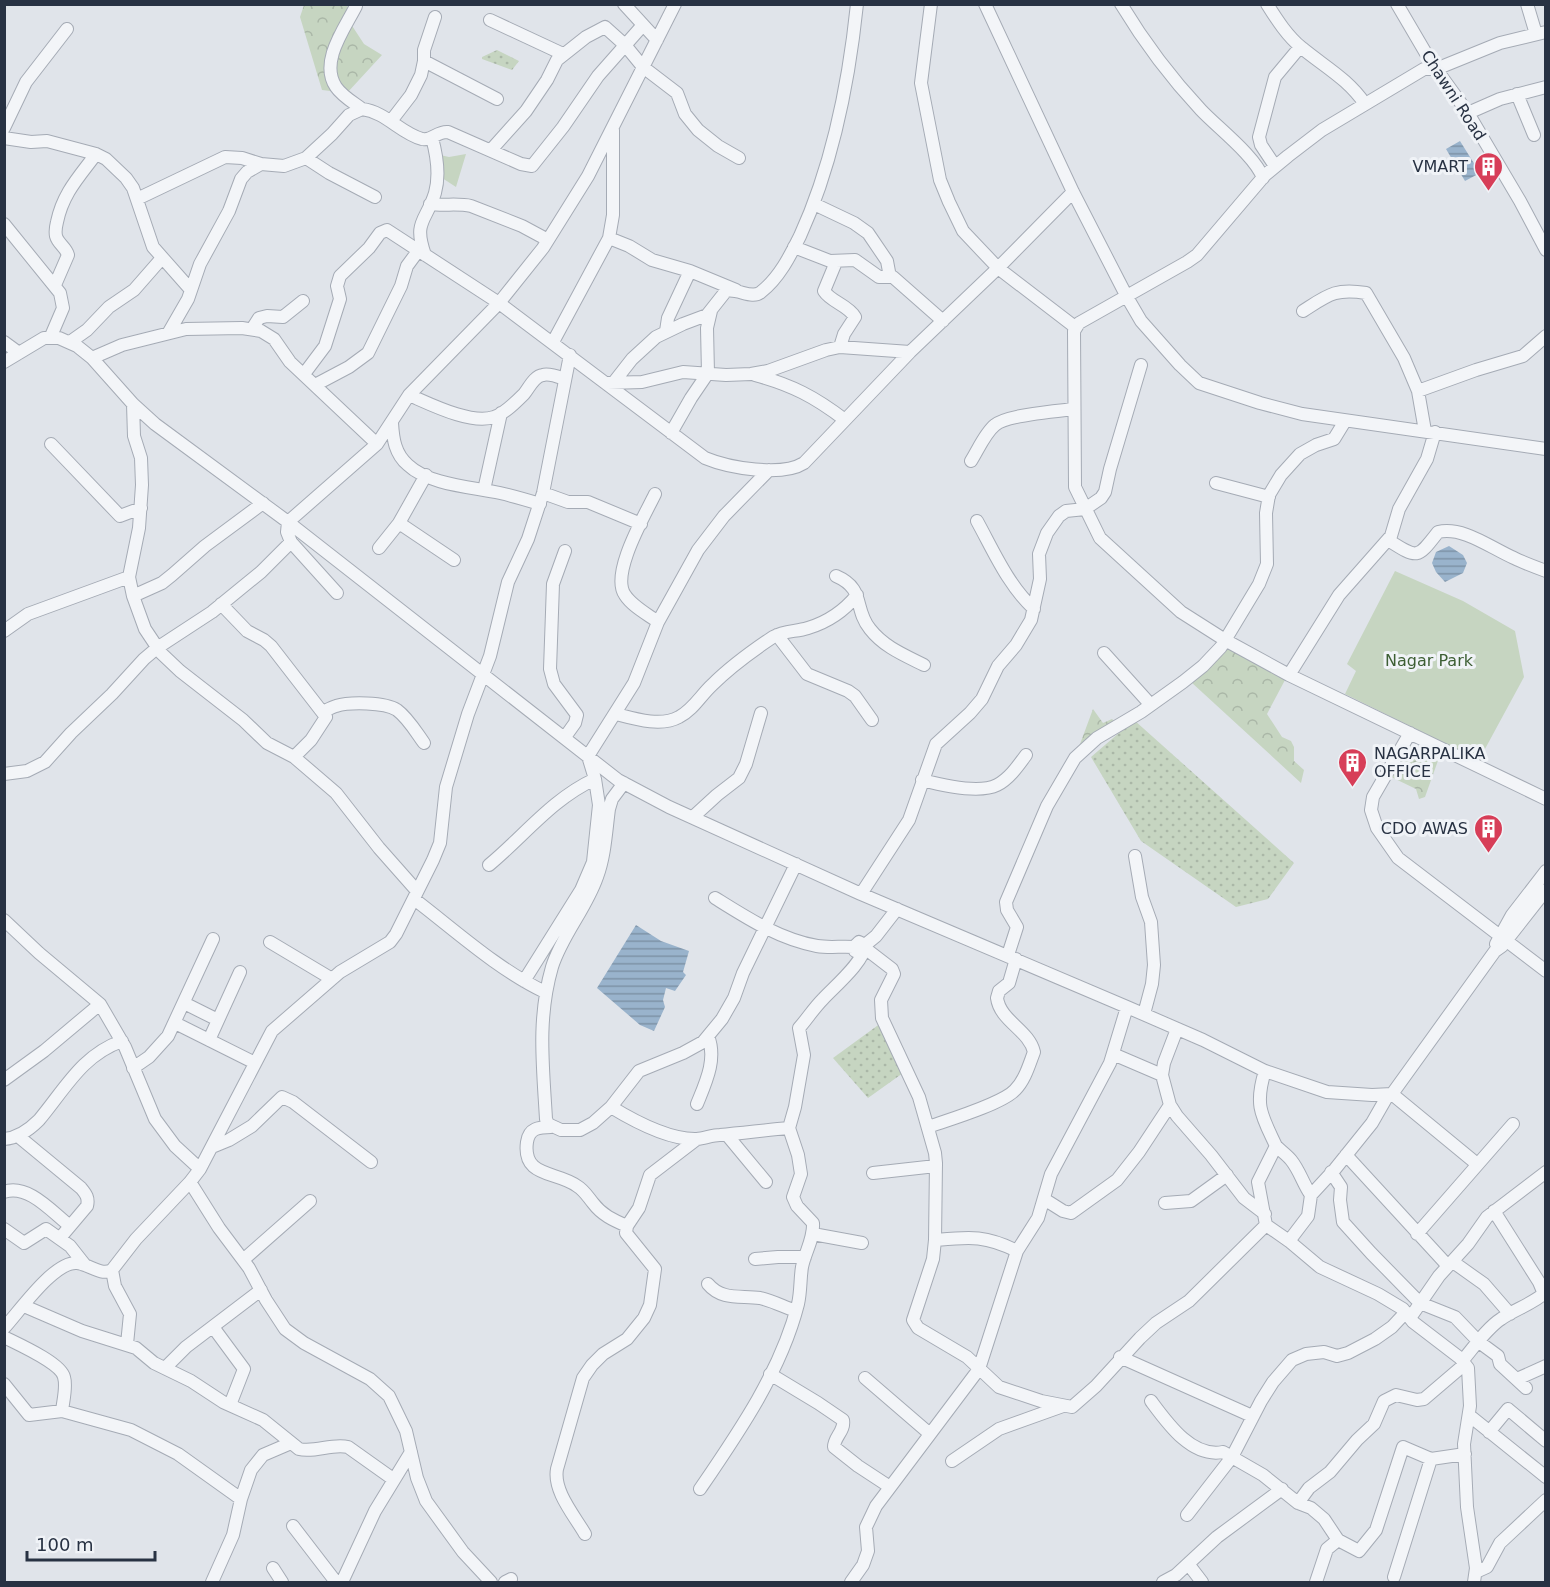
<svg xmlns="http://www.w3.org/2000/svg" width="1550" height="1587" font-family="'DejaVu Sans',sans-serif">
<style>
.grass{fill:url(#grass-dots)}
.forest{fill:url(#forest-crowns)}
.park{fill:#c6d5c1}
.water{fill:url(#water-rules)}
.lines{fill:none;stroke-linecap:round;stroke-linejoin:round}
.minor-casing{stroke:#a5abb5;stroke-width:14}
.minor{stroke:#f3f5f8;stroke-width:12}
.labels{text-anchor:middle;stroke-width:6;stroke-linejoin:round;paint-order:stroke}
.street-label{font-size:16px;fill:#283243;stroke:#f0f3f7}
.poi-label{font-size:16px;fill:#283243;stroke:#f0f3f7;text-anchor:end}
.park-label{font-size:16px;fill:#3d5f34;stroke:#f0f3f7}
</style>
<defs>
<pattern id="grass-dots" width="8" height="8" patternUnits="userSpaceOnUse" patternTransform="scale(1.5)"><rect width="8" height="8" fill="#c6d5c1"/><path d="M2 2h.1M6 6h.1" fill="none" stroke="#aab7a7" stroke-width="1.8" stroke-linecap="round"/></pattern>
<pattern id="forest-crowns" width="20" height="18" patternUnits="userSpaceOnUse" patternTransform="scale(1.5)"><rect width="20" height="18" fill="#c6d5c1"/><path d="M2 6a3 3 0 1 1 6 0M12 15a3 3 0 1 1 6 0" fill="none" stroke="#aab7a7"/></pattern>
<pattern id="water-rules" width="6" height="5" patternUnits="userSpaceOnUse" patternTransform="scale(1.5)"><rect width="6" height="5" fill="#99b3cc"/><path d="M0 2.5h6" fill="none" stroke="#7d92a7"/></pattern>
</defs>
<rect width="100%" height="100%" fill="#e0e4ea"/>
<!-- grass -->
<path class="grass" d="M497 50 519 61 512 70 482 59V57Z
M1134 720 1294 863 1268 899 1236 907 1141 841 1091 757Z
M881 1023 903 1073 868 1098 833 1058Z"/>
<!-- forest -->
<path class="forest" d="M304 5H348L345 15 364 44 382 55 347 93 322 90 300 17Z
M1224 646 1285 680 1267 714 1282 737 1291 741 1294 747V761L1304 770 1301 783 1191 682Z
M1093 709 1103 723 1112 719 1120 727 1073 763Z
M1401 742 1440 755 1425 797 1419 799 1416 789 1383 773Z"/>
<!-- park -->
<path class="park" d="M466 154 456 187 439 176 440 155 449 157Z
M1395 571 1463 601 1515 631 1524 677 1479 760 1345 694 1356 671 1347 664Z"/>
<!-- water -->
<path class="water" d="M1460 141 1480 173 1465 181 1446 149Z
M1449 546 1463 555 1467 563 1463 573 1445 582 1436 572 1432 563 1436 552Z
M636 925 661 941 689 951 683 972 686 975 675 991 666 988 663 1000 665 1007 654 1031 640 1025 597 988Z"/>
<g class="lines">
<defs>
<path id="minor" d="M624 4 657 40
M931 4 921 83 940 180 949 202 963 231 998 268 1075 327
M985 4 1073 192 1127 297 1141 321 1180 365 1199 383 1260 403 1302 414 1546 449
M1121 4C1144 42 1171 78 1201 110 1218 128 1255 156 1263 178
M1267 4C1277 20 1288 37 1302 48 1325 67 1348 79 1365 104
M1397 4 1431 62 1468 113 1520 201 1546 250
M1527 4 1536 34
M356 6C345 28 319 62 336 87 342 96 354 103 362 109
M490 20 563 54
M1546 32 1500 43 1436 69H1424L1322 130 1288 156 1265 175 1197 255 1187 262 1079 323 1074 331 1075 487 1100 538 1181 612 1225 640 1289 675 1546 799
M424 61 497 99
M1517 94 1534 135
M1468 113 1500 99 1546 87
M391 121 411 95 421 75 424 61V50L435 17
M4 128 26 82 67 29
M4 138 31 142 47 141 96 154 106 159 126 178 133 188 153 247 191 290
M491 150 526 111 547 80 557 60 586 37 605 27 625 45 643 67 677 93 685 114 698 130 718 146 739 158
M306 158 329 173 375 197
M1275 166 1261 145 1259 137 1275 77 1300 47
M137 199 225 157 242 158 261 164
M430 204C444 206 458 203 471 206L522 226 548 240
M814 204 854 223 868 233 887 261 890 277
M4 224 60 293 63 308 51 336
M609 238 629 246 652 260 690 271 736 290
M794 247 830 261 855 260 879 277H893L943 321
M425 255C413 221 426 222 435 193 440 175 437 156 432 138
M836 262 824 291C831 302 848 305 855 317L844 334 840 347
M55 285 68 255C66 247 58 244 56 236 55 231 56 226 57 222 63 193 79 177 96 154
M1303 311C1328 295 1335 288 1366 293L1404 358 1418 391 1425 431
M252 329 259 318 267 316 283 317 303 301
M666 331 668 318 690 271
M169 332 188 299 200 264 229 211 241 179 247 172 261 164 284 166 306 158 332 134 349 115 362 109C386 112 400 133 422 139 432 141 437 131 448 132L521 164 532 166 563 127 598 76 643 25
M4 342 19 353
M70 342 87 330 109 307 134 290 162 258
M553 342 609 238 613 215V130
M92 358 122 345 186 329 242 328 261 331 274 339 290 362 377 444
M4 362 44 338H59L77 346 92 358 133 404 155 424 288 522 618 780 669 807 861 894 1127 1007 1203 1040 1265 1071 1327 1092 1372 1095 1392 1094 1495 951 1502 946 1546 890
M304 374 325 346 340 299 337 286 340 276 369 248 380 233 387 230 499 303 705 458C729 468 782 477 804 463L910 352 998 268 1073 192
M755 375C792 385 815 397 845 420
M614 382 632 359 656 337 683 324 707 315 726 291C738 288 752 300 761 292 779 278 790 256 800 236 832 166 849 81 857 4
M608 383 642 382 683 372 726 375 751 374 768 371 826 350 840 347 910 352
M315 385 349 367 368 353 401 286 407 266 418 251
M1418 391 1476 370 1523 356 1546 336
M409 395C430 404 471 425 494 417 504 414 516 402 524 394 529 388 534 376 543 375 549 373 559 377 565 379
M133 404 134 436 141 458 142 485 139 528 129 577 133 596 145 629 161 653 180 671 243 720 267 743 294 757 336 793 379 848 417 891
M392 423C393 439 395 454 408 465 429 485 473 487 500 493 513 496 527 500 540 504
M671 433 691 398 708 373 707 328 711 311
M51 444 120 516 141 508
M971 461C978 450 985 433 995 425 1006 415 1057 411 1074 409
M1216 483 1269 497
M484 490 501 413
M543 493 568 502H588L641 524
M655 494C645 515 610 574 625 595 632 606 647 614 658 622
M977 521C994 552 1008 585 1034 609
M399 523 454 560
M1388 540C1418 559 1417 559 1438 532 1463 526 1491 548 1514 558 1524 563 1535 567 1546 571
M379 548 399 523 426 475
M836 576C866 589 853 608 870 629 884 647 904 655 924 665
M337 593 291 542 287 532 288 522 377 444 409 395 499 303 543 248 588 176 675 4
M133 596 162 583 172 575 205 546 263 503
M221 604 247 631 264 640 271 646 326 717 311 740 294 757
M4 631 28 614 129 577
M777 635 807 674 848 691 855 696 872 720
M1104 653 1150 704
M1289 675 1339 595 1391 536 1399 509 1427 459 1435 432
M323 712C327 710 332 707 336 706 349 702 385 702 397 710 408 718 416 732 424 743
M616 714C635 719 661 727 679 717 693 710 701 695 712 685 730 667 752 651 773 637 785 630 796 632 808 628 828 622 844 611 857 595
M1410 733 1373 797 1371 810 1377 828 1398 858 1546 971
M565 737 575 723 577 715 554 684 550 669 553 584 565 551
M4 774 27 771 45 762 71 733 112 694 144 659 157 648 212 612 261 572 291 542
M922 780C941 785 979 794 997 785 1009 779 1018 766 1026 755
M624 783 612 799 609 809C606 831 605 856 597 877 586 909 562 935 552 967 537 1019 543 1066 546 1119L548 1124 561 1130H580L593 1123 611 1107 639 1071 683 1053 703 1042 722 1019 734 998 743 973 796 864
M693 817 717 795 739 778 746 764 761 713
M1135 856 1142 897 1151 922 1154 965 1152 984 1144 1014
M489 865C525 835 552 799 595 779
M861 894 909 820 936 744 970 713 982 699 998 666 1016 645 1031 620 1040 579 1039 554 1047 533 1059 516 1066 511 1085 509 1101 498 1105 492 1110 469 1141 365
M715 898C747 918 779 939 817 946 829 948 842 946 854 947
M414 899C456 931 497 969 545 992
M4 920 39 953 100 1004 125 1047 155 1119 175 1146 200 1169
M270 942 332 979
M1496 944 1512 915 1546 871
M865 945 876 936 897 909
M866 949 892 969 894 974 881 1000 882 1018 919 1097 935 1153 936 1163 935 1240 933 1259 913 1320 918 1328 967 1357 999 1387 1041 1401 1072 1407 1096 1386 1140 1338 1156 1323 1189 1301 1266 1225 1258 1182 1276 1146C1262 1116 1254 1106 1265 1071
M1008 955 1017 927 1007 910 1006 902 1047 806 1075 758 1097 738 1141 712 1183 682 1203 666 1221 647 1259 584 1267 564 1266 513 1269 495 1281 475 1300 454 1316 445 1334 439 1345 421
M524 981 581 890 593 862 599 805 595 779 588 756 634 683 658 622 698 550 724 516 769 470
M184 1003 218 1020
M175 1023 255 1063
M1177 1029 1164 1063 1162 1075 1170 1105 1177 1116 1211 1155 1244 1198 1265 1214
M209 1040 240 972
M1113 1054 1162 1075
M133 1068 149 1057 168 1036 213 939
M4 1080 44 1051 100 1004
M1392 1094 1477 1164
M1388 1095 1372 1123 1335 1169 1311 1195 1308 1216 1289 1241 1320 1267 1378 1294 1403 1309 1413 1322 1460 1358 1468 1368 1470 1406 1464 1444 1467 1507 1476 1568 1474 1582
M697 1104C706 1082 717 1059 708 1036
M611 1107C634 1121 670 1140 697 1139 705 1138 713 1135 720 1135 743 1133 766 1130 789 1128
M551 1127C539 1127 529 1128 527 1142 522 1178 557 1171 577 1186 584 1190 588 1197 593 1203 602 1215 613 1220 627 1226
M928 1127C948 1120 1002 1104 1015 1090 1025 1080 1029 1065 1034 1052 1029 1030 1000 1021 997 998L999 991 1009 983 1016 959
M727 1135 766 1182
M18 1136 81 1188C86 1194 89 1198 87 1206L60 1238
M4 1139C18 1138 29 1130 39 1120 65 1089 82 1055 122 1041
M1276 1146C1281 1151 1287 1155 1291 1160 1300 1171 1303 1184 1311 1195
M212 1147 229 1140 252 1126 282 1097 293 1102 371 1162
M1346 1155 1448 1266
M1331 1172 1341 1187 1340 1200 1343 1222 1371 1253 1420 1303 1455 1317 1479 1342 1498 1356 1500 1364 1526 1388
M873 1173 936 1166
M190 1182 219 1228 249 1268 266 1300 285 1329 304 1343 370 1379 389 1396 406 1431 417 1478 426 1501 463 1552 491 1582
M4 1192C28 1183 53 1213 70 1226
M1044 1199 1063 1211 1071 1213 1117 1180 1139 1152 1170 1105
M1165 1203 1191 1201 1227 1175
M1494 1211 1539 1282 1544 1294
M1266 1225 1289 1241
M4 1229 24 1243 46 1229 70 1246 85 1265
M813 1234 862 1243
M1417 1234 1513 1124
M935 1240C970 1237 985 1235 1017 1251
M755 1259 778 1257H805
M243 1260 310 1201
M1453 1262 1484 1284 1510 1314
M112 1270 115 1286 130 1314 127 1344
M708 1284C722 1301 742 1295 760 1298 773 1301 784 1307 796 1311
M24 1306 82 1331 136 1348 154 1363 191 1381 223 1402 263 1420 299 1449C315 1453 332 1443 348 1447L393 1479
M1410 1318 1439 1276 1468 1244 1487 1217 1546 1172
M213 1327 244 1369 230 1405
M4 1328C19 1312 54 1261 77 1263 89 1264 100 1276 112 1270L136 1239 190 1182 200 1169 272 1031 340 972 390 942 396 934 433 860 440 843 446 787 468 714 490 656 508 582 528 539 543 493 570 355
M4 1337C18 1344 61 1363 64 1377 67 1387 63 1401 62 1411
M1120 1357 1252 1416
M1463 1360C1474 1347 1487 1328 1501 1319 1515 1309 1533 1304 1546 1292
M165 1368 186 1347 261 1290
M770 1374 818 1403 843 1420C845 1431 834 1437 834 1447L858 1466 890 1487
M865 1378 930 1434
M1517 1379 1546 1366
M4 1384 29 1415 62 1411 131 1430 178 1454 241 1499
M1151 1401C1168 1424 1192 1458 1223 1452L1263 1475 1298 1503 1311 1508 1324 1519 1338 1540 1359 1551 1376 1530 1403 1447 1431 1459 1465 1454
M1470 1416 1546 1477
M1489 1432 1508 1409 1546 1441
M952 1461 999 1429 1063 1406
M700 1489C739 1432 781 1371 798 1304 801 1291 800 1279 802 1267 805 1252 814 1239 813 1223L797 1206 793 1197 801 1174 798 1155 789 1128 795 1107 804 1055 799 1028C807 1019 814 1008 823 999 834 987 865 961 865 945L859 942 854 947 855 951 861 954
M1298 1503 1309 1488 1330 1472 1357 1440 1374 1424 1384 1401 1396 1395 1417 1400 1424 1399 1465 1364
M1187 1515 1232 1457 1261 1401 1273 1382 1292 1360 1306 1354 1324 1352 1337 1356 1348 1353 1375 1339 1392 1327 1406 1312
M293 1526 336 1582
M585 1534C574 1515 553 1491 557 1469L583 1378 592 1365 603 1354 627 1339 644 1318 650 1305 655 1269 626 1233 627 1226 639 1208 650 1175 697 1139
M1189 1565 1202 1582
M273 1568 282 1582
M1476 1572 1487 1567 1500 1543 1546 1500
M1394 1577 1431 1459
M212 1582 233 1535 241 1499 251 1470 263 1455 291 1443
M342 1582 375 1511 411 1452
M505 1582 511 1579
M851 1582 863 1565 868 1551 866 1527 876 1506 979 1369 1017 1251 1038 1218 1051 1174 1110 1063 1127 1007
M1163 1582 1176 1575 1217 1537 1282 1489
M1316 1582 1327 1549 1338 1540"/>
</defs>
<!-- minor casing -->
<use href="#minor" class="minor-casing"/>
<!-- minor -->
<use href="#minor" class="minor"/>
</g>
<!-- icons -->
<defs>
<symbol id="building-pin" viewBox="-11 -11 22 30"><path d="M0 17L-7.5 6A9.5 9.5 0 1 1 7.5 6Z" fill="#d73e58" stroke="#f0f3f7"/><path d="M-4-6H4V6H1V3H-1V6H-4ZM-2.5-4.3h1.7v1.8h-1.7ZM.8-4.3h1.7v1.8H.8ZM-2.5-1h1.7V.8h-1.7ZM.8-1h1.7V.8H.8Z" fill="#fff"/></symbol>
</defs>
<g fill-rule="evenodd">
<use href="#building-pin" x="1472" y="150" width="33" height="45"/>
<use href="#building-pin" x="1336" y="746" width="33" height="45"/>
<use href="#building-pin" x="1472" y="812" width="33" height="45"/>
</g>
<g class="labels">
<!-- street labels -->
<g class="street-label">
<text transform="translate(1454 95) rotate(57)" y="6">Chawni Road</text>
</g>
<!-- poi labels -->
<g class="poi-label">
<text x="1468" y="172">VMART</text>
<text x="1374" y="759" text-anchor="start">NAGARPALIKA<tspan x="1374" dy="18">OFFICE</tspan></text>
<text x="1468" y="834">CDO AWAS</text>
</g>
<!-- park labels -->
<g class="park-label">
<text x="1429" y="666">Nagar Park</text>
</g>
</g>
<!-- border -->
<rect width="1550" height="1587" fill="none" stroke="#283243" stroke-width="12"/>
<!-- scale -->
<path d="M27 1551v9h128v-9" fill="none" stroke="#283243" stroke-width="3"/>
<text x="36" y="1551" font-size="18" fill="#283243" stroke="#f0f3f7" stroke-width="4.5" paint-order="stroke">100 m</text>
</svg>
